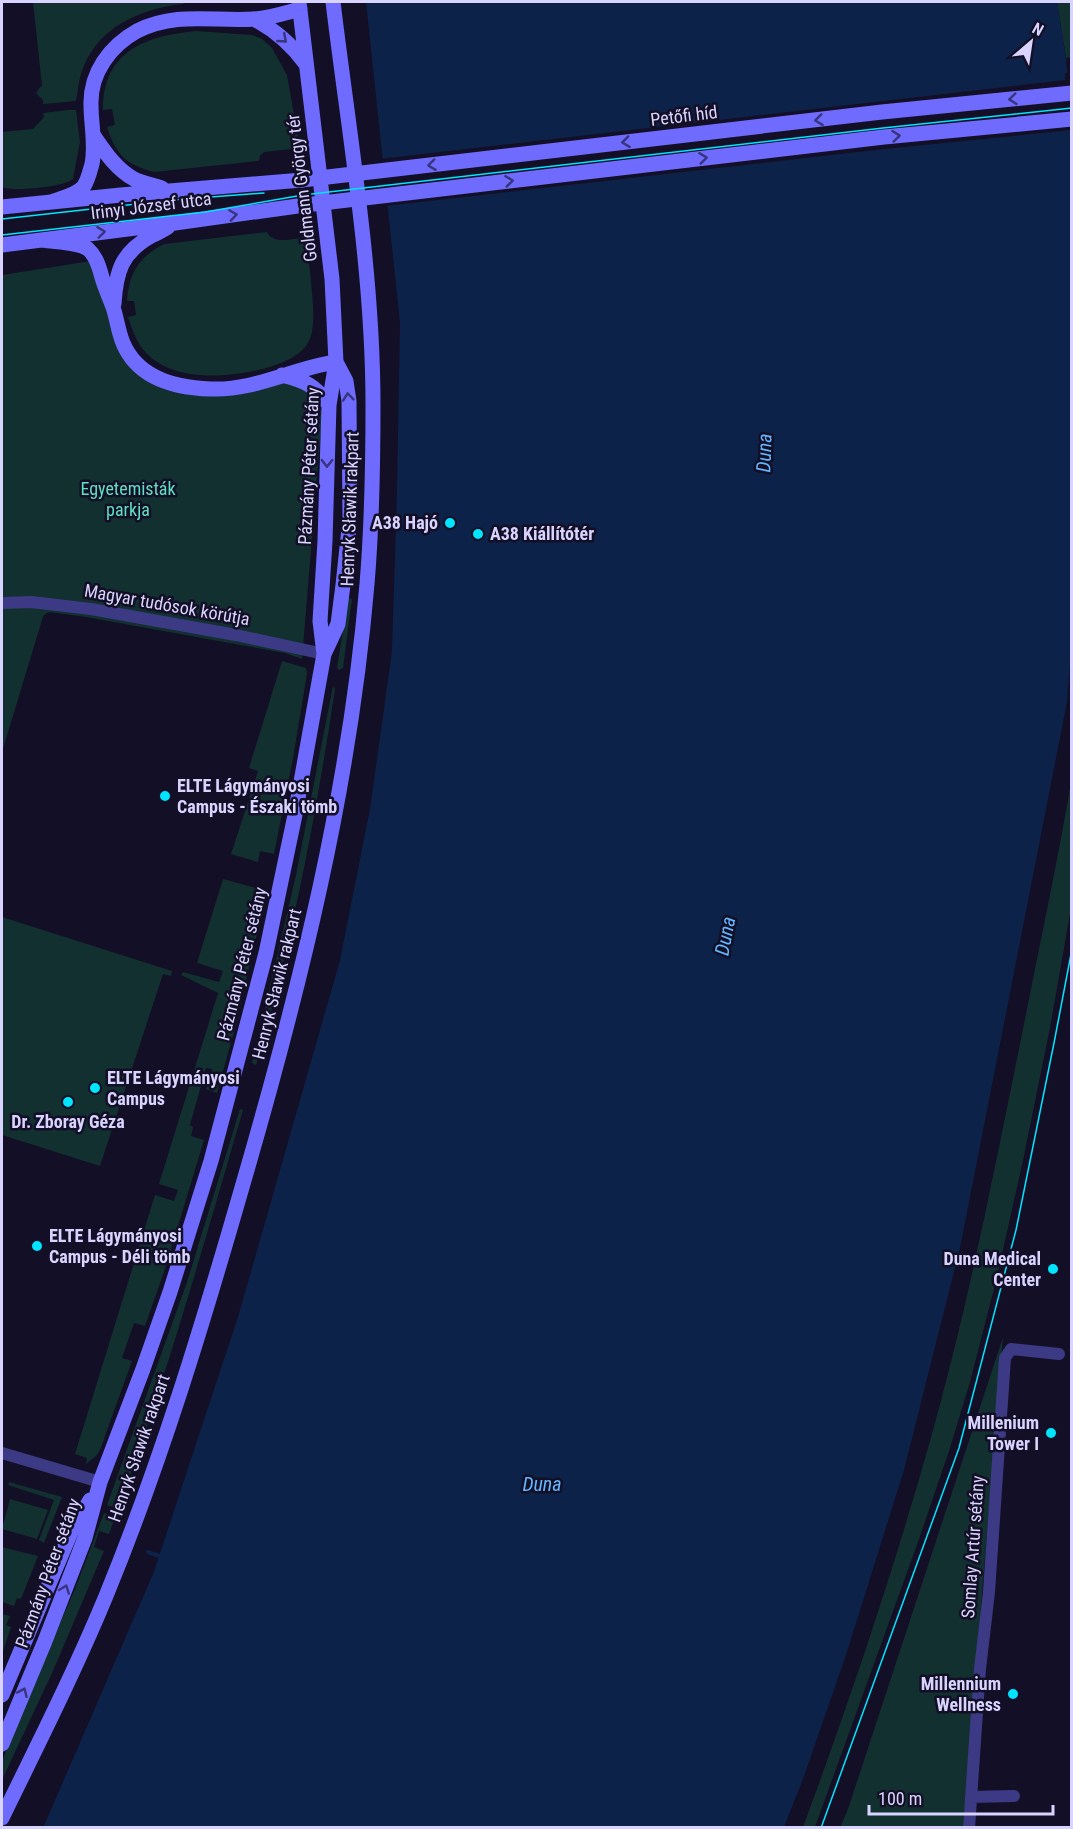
<svg xmlns="http://www.w3.org/2000/svg" width="1073" height="1829" font-family="'Roboto Condensed',sans-serif">
<style>
.green{fill:#12302f}
.water{fill:#0c2248}
.pier{fill:#130f26}
.lines{fill:none;stroke-linecap:round;stroke-linejoin:round}
.stream{stroke:#0c2248;stroke-width:4}
.street{stroke:#3d3a85;stroke-width:12}
.secondary{stroke:#6f6bff;stroke-width:15}
.tram{stroke:#00e5ff;stroke-width:1.5}
.secondary-bridge{stroke:#6f6bff;stroke-width:15}
.oneway{stroke:#38347d}
.poi-dot{fill:#00e5ff;stroke:#130f26;stroke-width:2}
.labels{text-anchor:middle;stroke-width:5;stroke-linejoin:round;paint-order:stroke}
.street-label{font-size:18px;fill:#d9d4ff;stroke:#130f26}
.park-label{font-size:18px;fill:#5fe0c0;stroke:#130f26}
.poi-label{font-size:18px;font-weight:bold;fill:#d9d4ff;stroke:#130f26;text-anchor:end}
.water-label{font-size:20px;font-style:italic;fill:#62b6ff;stroke:#130f26}
</style>
<rect width="100%" height="100%" fill="#130f26"/>
<!-- green -->
<path class="green" d="M33 2H186L183 4C139 9 95 28 81 74 78 83 78 92 76 101L43 104V100L36 93 40 87 42 86Z
M1057 2H1071V57L1066 58Z
M196 31 252 35 262 39 272 48 287 75 300 148 264 152 260 156 259 161 154 172C125 164 116 155 107 127L115 125 112 109 103 110C103 51 145 36 196 31Z
M68 110H76L80 142 73 179C64 187 13 192 2 187V132L33 129 44 117 43 113Z
M267 232C273 246 298 238 310 236 310 244 309 252 309 259 310 280 318 323 309 341 296 369 228 378 200 375 185 374 169 370 157 362 140 351 134 336 128 317L136 315 134 301H127C129 272 139 257 164 244Z
M97 260 128 352 188 388 282 375 311 393 319 402 322 417 302 659 285 653 86 617 49 612 44 615 42 620 2 752V275Z
M348 598 352 599 343 668 339 670 337 668Z
M282 661 306 668 307 674 293 758 274 854 260 851 258 862 231 854 258 771 249 768Z
M333 686 335 689C316 816 292 942 256 1065L252 1063 296 875Z
M1071 783V908L1050 1028 1022 1165 995 1285 970 1382 950 1448 918 1542 815 1827H803C850 1700 893 1572 930 1441 967 1310 993 1177 1020 1044 1037 957 1056 870 1071 783Z
M223 879 267 891 235 1028 217 1093 206 1089 212 1069 206 1068 190 1125 193 1127 191 1136 204 1140 165 1269 145 1326 134 1323 122 1358 132 1361 100 1450 96 1456 86 1464 87 1458 75 1454 155 1195 174 1201 178 1190 159 1184 218 993 181 975 183 972 219 982 223 971 197 963Z
M2 917 172 971 171 976 163 974 100 1166 2 1135Z
M240 1109 243 1110C204 1244 166 1378 118 1509L107 1505 187 1282Z
M1003 1337 963 1827 840 1828 848 1809Z
M9 1482 62 1497 44 1543 39 1540 54 1500 8 1485Z
M10 1499 48 1510 37 1539 2 1529Z
M104 1513 115 1517 109 1534 99 1531 94 1547 104 1551 53 1671 2 1780V1762L14 1728 75 1589Z
M2 1547 38 1556 21 1599 17 1598 14 1606 2 1602Z
M2 1614 10 1616 6 1625 11 1627 2 1654Z"/>
<!-- water -->
<path class="water" d="M366 2H1057L1066 58 1072 125V638L1067 702 960 1248 904 1470 846 1655 803 1779 784 1827 43 1828 153 1574 238 1317 340 960 370 809 392 651 397 490 400 323Z"/>
<!-- pier -->
<path class="pier" d="M1065 73H1070L1071 130 884 149 385 206 380 159 1065 80Z"/>
<g class="lines">
<!-- stream -->
<path class="stream" d="M148 1552 159 1556"/>
<!-- street -->
<path class="street" d="M2 603 31 602 91 609 236 635 324 654
M2 1453 100 1482
M971 1797 1014 1796
M969 1828 980 1669 989 1592 1005 1358 1011 1349 1059 1354"/>
<!-- secondary -->
<path class="secondary" d="M299 2 332 279 336 362 329 405 325 541 320 621 324 654
M254 19C275 30 291 44 305 63
M94 136C105 152 116 169 134 179 142 183 153 185 162 188
M51 202C61 198 77 195 84 186 88 180 90 171 92 164 96 144 91 125 91 105 90 73 110 46 137 31 177 11 214 22 255 19 270 18 285 13 300 9
M2 207 121 195 302 180
M43 240C54 242 79 242 88 249 97 257 100 270 103 281 106 290 110 299 113 307 117 319 118 331 123 343 138 379 176 388 211 389 254 391 294 368 336 362
M2 245 175 223 305 205
M114 304C116 272 121 253 151 236 157 233 163 231 168 227
M282 375C305 381 315 385 329 405
M2 1695 71 1532 90 1500
M2 1744 45 1641 85 1538 100 1482 143 1369 170 1292 211 1161 266 953 295 815 324 654 338 624 343 585 350 519 349 401 346 381 336 362
M2 1818C38 1744 75 1671 106 1596 161 1462 203 1323 243 1184 300 988 350 788 367 584 372 525 373 465 373 405 373 270 349 135 333 2"/>
<!-- tram -->
<path class="tram" d="M2 219 172 200 264 193
M2 235 205 212 303 195 883 128 1072 108
M821 1828 959 1448 1016 1230 1054 1043 1072 949"/>
<!-- secondary-bridge -->
<path class="secondary-bridge" d="M302 180 882 112 1072 93
M305 205 884 137 1072 119"/>
</g>
<!-- one-way arrows -->
<defs><path id="oneway-chevron" d="M-2-3.5L2.5 0L-2 3.5" fill="none" stroke-width="1.6" stroke-linecap="round" stroke-linejoin="round" transform="scale(1.5)"/></defs>
<g class="oneway">
<use href="#oneway-chevron" transform="translate(283 39) rotate(41)"/>
<use href="#oneway-chevron" transform="translate(1013 99) rotate(174)"/>
<use href="#oneway-chevron" transform="translate(819 120) rotate(173)"/>
<use href="#oneway-chevron" transform="translate(896 136) rotate(-6)"/>
<use href="#oneway-chevron" transform="translate(626 142) rotate(173)"/>
<use href="#oneway-chevron" transform="translate(703 158) rotate(-7)"/>
<use href="#oneway-chevron" transform="translate(432 165) rotate(173)"/>
<use href="#oneway-chevron" transform="translate(509 181) rotate(-7)"/>
<use href="#oneway-chevron" transform="translate(233 215) rotate(-8)"/>
<use href="#oneway-chevron" transform="translate(101 232) rotate(-7)"/>
<use href="#oneway-chevron" transform="translate(348 397) rotate(-96)"/>
<use href="#oneway-chevron" transform="translate(327 463) rotate(91)"/>
<use href="#oneway-chevron" transform="translate(65 1589) rotate(-69)"/>
<use href="#oneway-chevron" transform="translate(23 1692) rotate(-66)"/>
</g>
<!-- markers -->
<g class="poi-dot">
<circle cx="450" cy="523" r="6"/>
<circle cx="478" cy="534" r="6"/>
<circle cx="165" cy="796" r="6"/>
<circle cx="95" cy="1088" r="6"/>
<circle cx="68" cy="1102" r="6"/>
<circle cx="37" cy="1246" r="6"/>
<circle cx="1053" cy="1269" r="6"/>
<circle cx="1051" cy="1433" r="6"/>
<circle cx="1013" cy="1694" r="6"/>
</g>
<g class="labels">
<!-- street labels -->
<g class="street-label">
<text transform="translate(684 116) rotate(-7)" y="6">Petőfi híd</text>
<text transform="translate(302 188) rotate(-97)" y="6">Goldmann György tér</text>
<text transform="translate(151 206) rotate(-7)" y="6">Irinyi József utca</text>
<text transform="translate(309 466) rotate(-87)" y="6">Pázmány Péter sétány</text>
<text transform="translate(350 509) rotate(-88)" y="6">Henryk Sławik rakpart</text>
<text transform="translate(167 605) rotate(10)" y="6">Magyar tudósok körútja</text>
<text transform="translate(242 964) rotate(-76)" y="6">Pázmány Péter sétány</text>
<text transform="translate(277 984) rotate(-76)" y="6">Henryk Sławik rakpart</text>
<text transform="translate(139 1448) rotate(-71)" y="6">Henryk Sławik rakpart</text>
<text transform="translate(973 1547) rotate(-86)" y="6">Somlay Artúr sétány</text>
<text transform="translate(48 1573) rotate(-70)" y="6">Pázmány Péter sétány</text>
</g>
<!-- park labels -->
<g class="park-label">
<text x="128" y="495">Egyetemisták<tspan x="128" dy="21">parkja</tspan></text>
</g>
<!-- poi labels -->
<g class="poi-label">
<text x="438" y="529">A38 Hajó</text>
<text x="490" y="540" text-anchor="start">A38 Kiállítótér</text>
<text x="177" y="792" text-anchor="start">ELTE Lágymányosi<tspan x="177" dy="21">Campus - Északi tömb</tspan></text>
<text x="107" y="1084" text-anchor="start">ELTE Lágymányosi<tspan x="107" dy="21">Campus</tspan></text>
<text x="68" y="1128" text-anchor="middle">Dr. Zboray Géza</text>
<text x="49" y="1242" text-anchor="start">ELTE Lágymányosi<tspan x="49" dy="21">Campus - Déli tömb</tspan></text>
<text x="1041" y="1265">Duna Medical<tspan x="1041" dy="21">Center</tspan></text>
<text x="1039" y="1429">Millenium<tspan x="1039" dy="21">Tower I</tspan></text>
<text x="1001" y="1690">Millennium<tspan x="1001" dy="21">Wellness</tspan></text>
</g>
<!-- water labels -->
<g class="water-label">
<text transform="translate(764 453) rotate(-88)" y="7">Duna</text>
<text transform="translate(725 936) rotate(-79)" y="7">Duna</text>
<text x="542" y="1491">Duna</text>
</g>
</g>
<!-- border -->
<rect width="1073" height="1829" fill="none" stroke="#d9d4ff" stroke-width="6"/>
<!-- north arrow -->
<g transform="translate(1031 42) rotate(29)" stroke="#130f26" stroke-width="4.5" paint-order="stroke">
<path d="M0-4.5L10 22L0 15L-10 22Z" fill="#d9d4ff"/>
<text y="-9" font-size="16" font-weight="bold" text-anchor="middle" fill="#d9d4ff">N</text>
</g>
<!-- scale -->
<path d="M869 1805v9h184v-9" fill="none" stroke="#d9d4ff" stroke-width="3"/>
<text x="878" y="1805" font-size="18" fill="#d9d4ff" stroke="#130f26" stroke-width="4.5" paint-order="stroke">100 m</text>
</svg>
